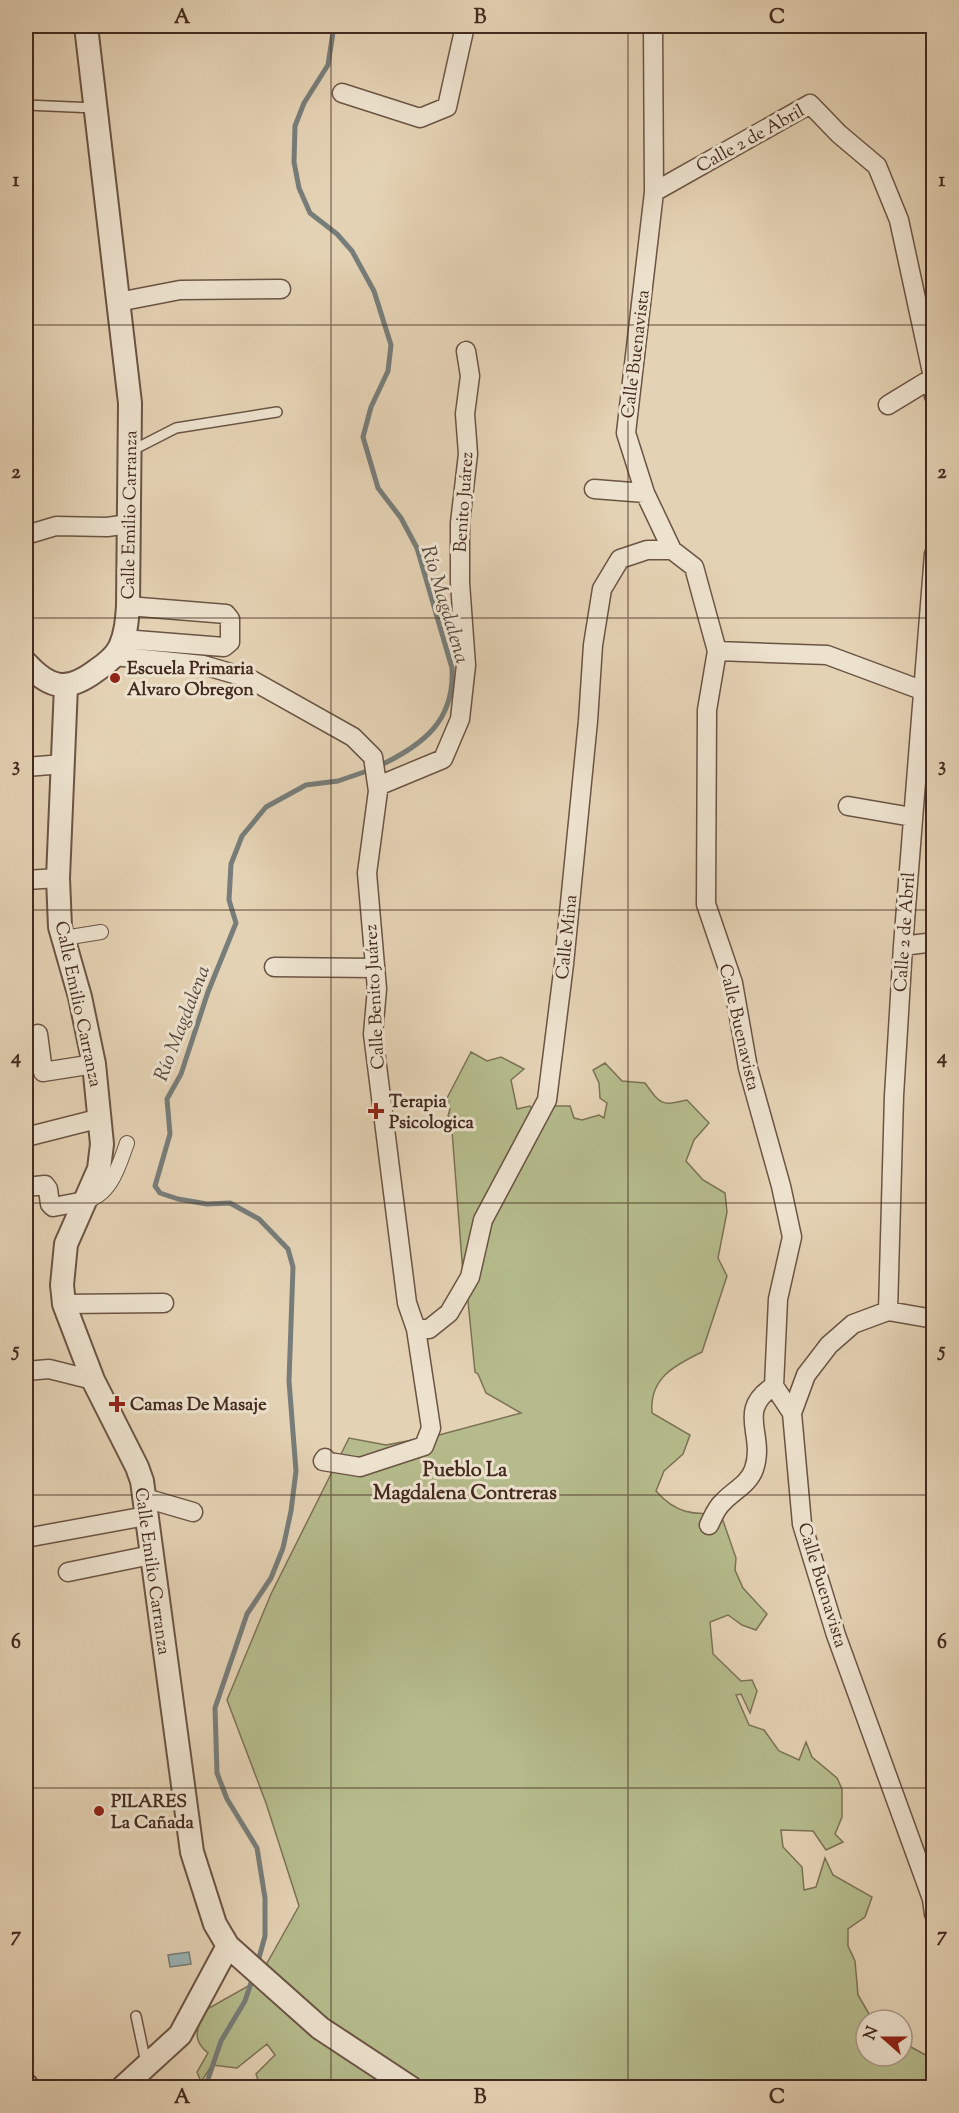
<svg xmlns="http://www.w3.org/2000/svg" width="959" height="2113" font-family="'Sorts Mill Goudy',serif">
<style>
.green{fill:#b5bb8c;stroke:#7c7255;stroke-width:1.5}
.water{fill:#99b5b7;stroke:#777d7a;stroke-width:1.5}
.lines{fill:none;stroke-linecap:round;stroke-linejoin:round}
.stream{stroke:#777d7a;stroke-width:5}
.service-casing{stroke:#6b5444;stroke-width:12}
.pedestrian-casing{stroke:#6b5444;stroke-width:16}
.minor-casing{stroke:#6b5444;stroke-width:21}
.tertiary-casing{stroke:#6b5444;stroke-width:26}
.service{stroke:#ede2ce;stroke-width:9}
.pedestrian{stroke:#ede2ce;stroke-width:14}
.minor{stroke:#ede2ce;stroke-width:18}
.tertiary{stroke:#ede2ce;stroke-width:22}
.grid{fill:none;stroke:#432a1e;stroke-width:1.5;stroke-opacity:0.55}
.poi-dot{fill:#8f2418;stroke:#ede2ce;stroke-width:2}
.labels{text-anchor:middle;stroke-width:6;stroke-linejoin:round;paint-order:stroke}
.street-label{font-size:18px;fill:#432a1e;stroke:#ede2ce}
.poi-label{font-size:18px;font-weight:bold;fill:#432a1e;stroke:#ede2ce;text-anchor:start}
.water-label{font-size:20px;font-style:italic;fill:#54463d;stroke:#ede2ce}
.neighbourhood-label{font-size:20px;font-weight:bold;fill:#432a1e;stroke:#ede2ce}
.neatline{fill:none;stroke:#432a1e;stroke-width:2}
.grid-label{font-size:20px;text-anchor:middle;font-weight:bold;fill:#432a1e}
</style>
<rect width="100%" height="100%" fill="#e4d2b4"/>
<filter id="stains"><feTurbulence type="fractalNoise" baseFrequency=".00333" numOctaves="4"/><feColorMatrix values="0 0 0 0 .2 0 0 0 0 .09 0 0 0 0 .02 0 0 0 .5 -.17"/></filter>
<radialGradient id="worn" r=".72"><stop offset=".6" stop-color="#630" stop-opacity="0"/><stop offset="1" stop-color="#630" stop-opacity=".3"/></radialGradient>
<!-- green -->
<path class="green" d="M471 1052 487 1061 501 1057 524 1069 511 1080 517 1109 530 1106 540 1120 551 1106H570L574 1118 582 1120 599 1115 604 1118 607 1103 600 1098 599 1083 593 1070 605 1063 622 1081 645 1083C661 1105 661 1106 687 1100L709 1123 694 1140 686 1161 703 1180 725 1193 727 1212 718 1258 727 1276 702 1352C675 1365 649 1378 652 1413L690 1435 683 1454 664 1471 656 1491C675 1513 694 1516 720 1512L736 1558 735 1570 743 1588 767 1614 756 1630 742 1625 728 1615 710 1622 713 1654 741 1681 752 1680 757 1691 750 1713 741 1694 736 1695 749 1725 764 1730 779 1751 799 1760 806 1742 812 1757 837 1778 842 1789V1817L835 1834 843 1842 826 1850 813 1831 781 1830 783 1847 802 1867 804 1890 816 1887 825 1858 833 1875 872 1897 865 1917 848 1929V1946L855 1961 858 1995 872 2019 881 2015 884 2020H866V2056H902V2042L933 2059V2087H270L258 2080 256 2074 275 2055 267 2044 237 2068 212 2065 201 2082 197 2072 208 2053C192 2040 197 2031 202 2012L257 1981 299 1906 266 1803 227 1700 271 1594 349 1438 386 1445 439 1435 521 1413 486 1393 478 1374 475 1372 467 1291 463 1274 451 1118 448 1116 450 1109 447 1108 449 1101 446 1100Z"/>
<!-- water -->
<path class="water" d="M189 1952 191 1964 170 1967 168 1955Z"/>
<g class="lines">
<!-- stream -->
<path class="stream" d="M334 26 328 65 304 103 295 126 294 162 299 188 310 213 337 234 352 251 374 291 391 345 388 371 371 407 363 437 378 488 401 518 417 548 452 668C455 721 423 745 379 766
M257 1965 265 1936V1898L257 1848 227 1799 217 1773 215 1708 247 1614 271 1578 283 1548 291 1511 296 1471 289 1381 293 1267 288 1249 259 1219 230 1203 207 1204 178 1199 160 1193 155 1186 170 1134 167 1099 181 1074 208 992 236 923 229 900 231 864 242 836 266 807 306 785 338 781 370 770
M205 2088 221 2041 245 2001 253 1977"/>
<defs>
<path id="service" d="M26 105 95 108
M131 451 176 428 277 412
M136 2016 146 2063"/>
<path id="pedestrian" d="M64 938 101 932
M85 1201C111 1196 119 1165 127 1143"/>
<path id="minor" d="M653 26 654 192 626 433 645 493 672 550 694 567 717 651 707 710 706 904 733 983 748 1068 781 1186 792 1237 778 1299 774 1386 792 1413 802 1524 836 1635 932 1899 934 1914
M342 93 420 118 447 107 465 26
M654 192 810 104 839 134 877 166 899 220 933 377 934 396
M118 302 180 290 281 289
M888 405 934 377
M594 489 645 493
M26 535 56 526 107 527 129 524
M123 639 224 647 230 642V619L226 614 128 606
M717 651 827 655 924 691H934
M114 656 203 665 248 678 353 737 373 757 378 791 367 873 377 989 373 1034 407 1303 416 1329 431 1428 424 1446 360 1467 323 1461 325 1458
M26 767 63 764
M378 786 443 759 460 719 466 665 460 583V523L468 454 465 414 470 376 466 351
M848 806 912 817
M26 880 58 878
M903 946 934 942
M274 967 375 968
M38 1034 43 1072 94 1064
M26 1137 101 1118
M26 1187 45 1185 48 1189 50 1204 53 1207 85 1201
M64 1304 164 1303
M888 1311 894 1096 903 946 934 554
M416 1329H429L449 1313 470 1277 483 1220 547 1100 564 964 588 721 593 645 602 589 620 559 647 550H672
M26 1371 49 1369 93 1380
M792 1413 806 1375 829 1345 853 1324 888 1311 934 1319
M145 1498 193 1512
M709 1525C713 1517 716 1508 723 1502 733 1491 749 1484 754 1469 766 1434 735 1411 774 1386
M26 1538 146 1516
M68 1572 151 1555"/>
<path id="tertiary" d="M26 663C51 690 68 692 97 670 106 664 115 657 120 647 126 634 127 620 128 606L130 403 86 26
M66 686 58 878 60 927 80 997 94 1064 102 1144 99 1169 66 1244 62 1285 64 1304 93 1380 137 1467 142 1481 192 1852 215 1924 228 1946 320 2028 411 2088
M26 2085 28 2088
M122 2088 180 2035 228 1946"/>
</defs>
<!-- service casing -->
<use href="#service" class="service-casing"/>
<!-- pedestrian casing -->
<use href="#pedestrian" class="pedestrian-casing"/>
<!-- minor casing -->
<use href="#minor" class="minor-casing"/>
<!-- tertiary casing -->
<use href="#tertiary" class="tertiary-casing"/>
<!-- service -->
<use href="#service" class="service"/>
<!-- pedestrian -->
<use href="#pedestrian" class="pedestrian"/>
<!-- minor -->
<use href="#minor" class="minor"/>
<!-- tertiary -->
<use href="#tertiary" class="tertiary"/>
</g>
<!-- grid -->
<path class="grid" d="M331 26V2088M628 26V2088M26 325H934M26 618H934M26 910H934M26 1203H934M26 1495H934M26 1788H934"/>
<!-- markers -->
<g class="poi-dot">
<circle cx="115" cy="678" r="6"/>
<path d="M373 1102h6v6h6v6h-6v6h-6v-6h-6v-6h6z"/>
<path d="M114 1395h6v6h6v6h-6v6h-6v-6h-6v-6h6z"/>
<circle cx="99" cy="1811" r="6"/>
</g>
<g class="labels">
<!-- street labels -->
<g class="street-label">
<text transform="translate(750 138) rotate(-29)" y="6">Calle 2 de Abril</text>
<text transform="translate(635 354) rotate(-83)" y="6">Calle Buenavista</text>
<text transform="translate(463 502) rotate(-86)" y="6">Benito Juárez</text>
<text transform="translate(129 515) rotate(-89)" y="6">Calle Emilio Carranza</text>
<text transform="translate(904 932) rotate(-86)" y="6">Calle 2 de Abril</text>
<text transform="translate(566 937) rotate(-84)" y="6">Calle Mina</text>
<text transform="translate(374 997) rotate(-93)" y="6">Calle Benito Juárez</text>
<text transform="translate(79 1004) rotate(78)" y="6">Calle Emilio Carranza</text>
<text transform="translate(740 1027) rotate(77)" y="6">Calle Buenavista</text>
<text transform="translate(153 1571) rotate(82)" y="6">Calle Emilio Carranza</text>
<text transform="translate(823 1585) rotate(73)" y="6">Calle Buenavista</text>
</g>
<!-- poi labels -->
<g class="poi-label">
<text x="127" y="674">Escuela Primaria<tspan x="127" dy="21">Alvaro Obregon</tspan></text>
<text x="389" y="1107">Terapia<tspan x="389" dy="21">Psicologica</tspan></text>
<text x="130" y="1410">Camas De Masaje</text>
<text x="111" y="1807">PILARES<tspan x="111" dy="21">La Cañada</tspan></text>
</g>
<!-- water labels -->
<g class="water-label">
<text transform="translate(446 604) rotate(73)" y="7">Río Magdalena</text>
<text transform="translate(181 1023) rotate(-69)" y="7">Río Magdalena</text>
</g>
<!-- neighbourhood labels -->
<g class="neighbourhood-label">
<text x="465" y="1476">Pueblo La<tspan x="465" dy="23">Magdalena Contreras</tspan></text>
</g>
</g>
<!-- margin -->
<rect width="959" height="2113" fill="none" stroke="#e4d2b4" stroke-width="66"/>
<!-- north arrow -->
<g transform="translate(884 2038) rotate(291)"><circle r="28" fill="#ede2ce" stroke="#a99888" stroke-width="1.5"/>
<path d="M0-4.5L10 22L0 15L-10 22Z" fill="#8f2418"/>
<text y="-9" font-size="16" font-weight="bold" text-anchor="middle" fill="#432a1e">N</text>
</g>
<rect x="33" y="33" width="893" height="2047" class="neatline"/>
<g class="grid-label">
<text x="182" y="23">A</text>
<text x="480" y="23">B</text>
<text x="777" y="23">C</text>
<text x="16" y="186">1</text>
<text x="942" y="186">1</text>
<text x="16" y="478">2</text>
<text x="942" y="478">2</text>
<text x="16" y="771">3</text>
<text x="942" y="771">3</text>
<text x="16" y="1063">4</text>
<text x="942" y="1063">4</text>
<text x="16" y="1356">5</text>
<text x="942" y="1356">5</text>
<text x="16" y="1648">6</text>
<text x="942" y="1648">6</text>
<text x="16" y="1941">7</text>
<text x="942" y="1941">7</text>
<text x="182" y="2103">A</text>
<text x="480" y="2103">B</text>
<text x="777" y="2103">C</text>
</g>
<rect width="100%" height="100%" filter="url(#stains)"/>
<rect width="100%" height="100%" fill="url(#worn)"/>
</svg>
